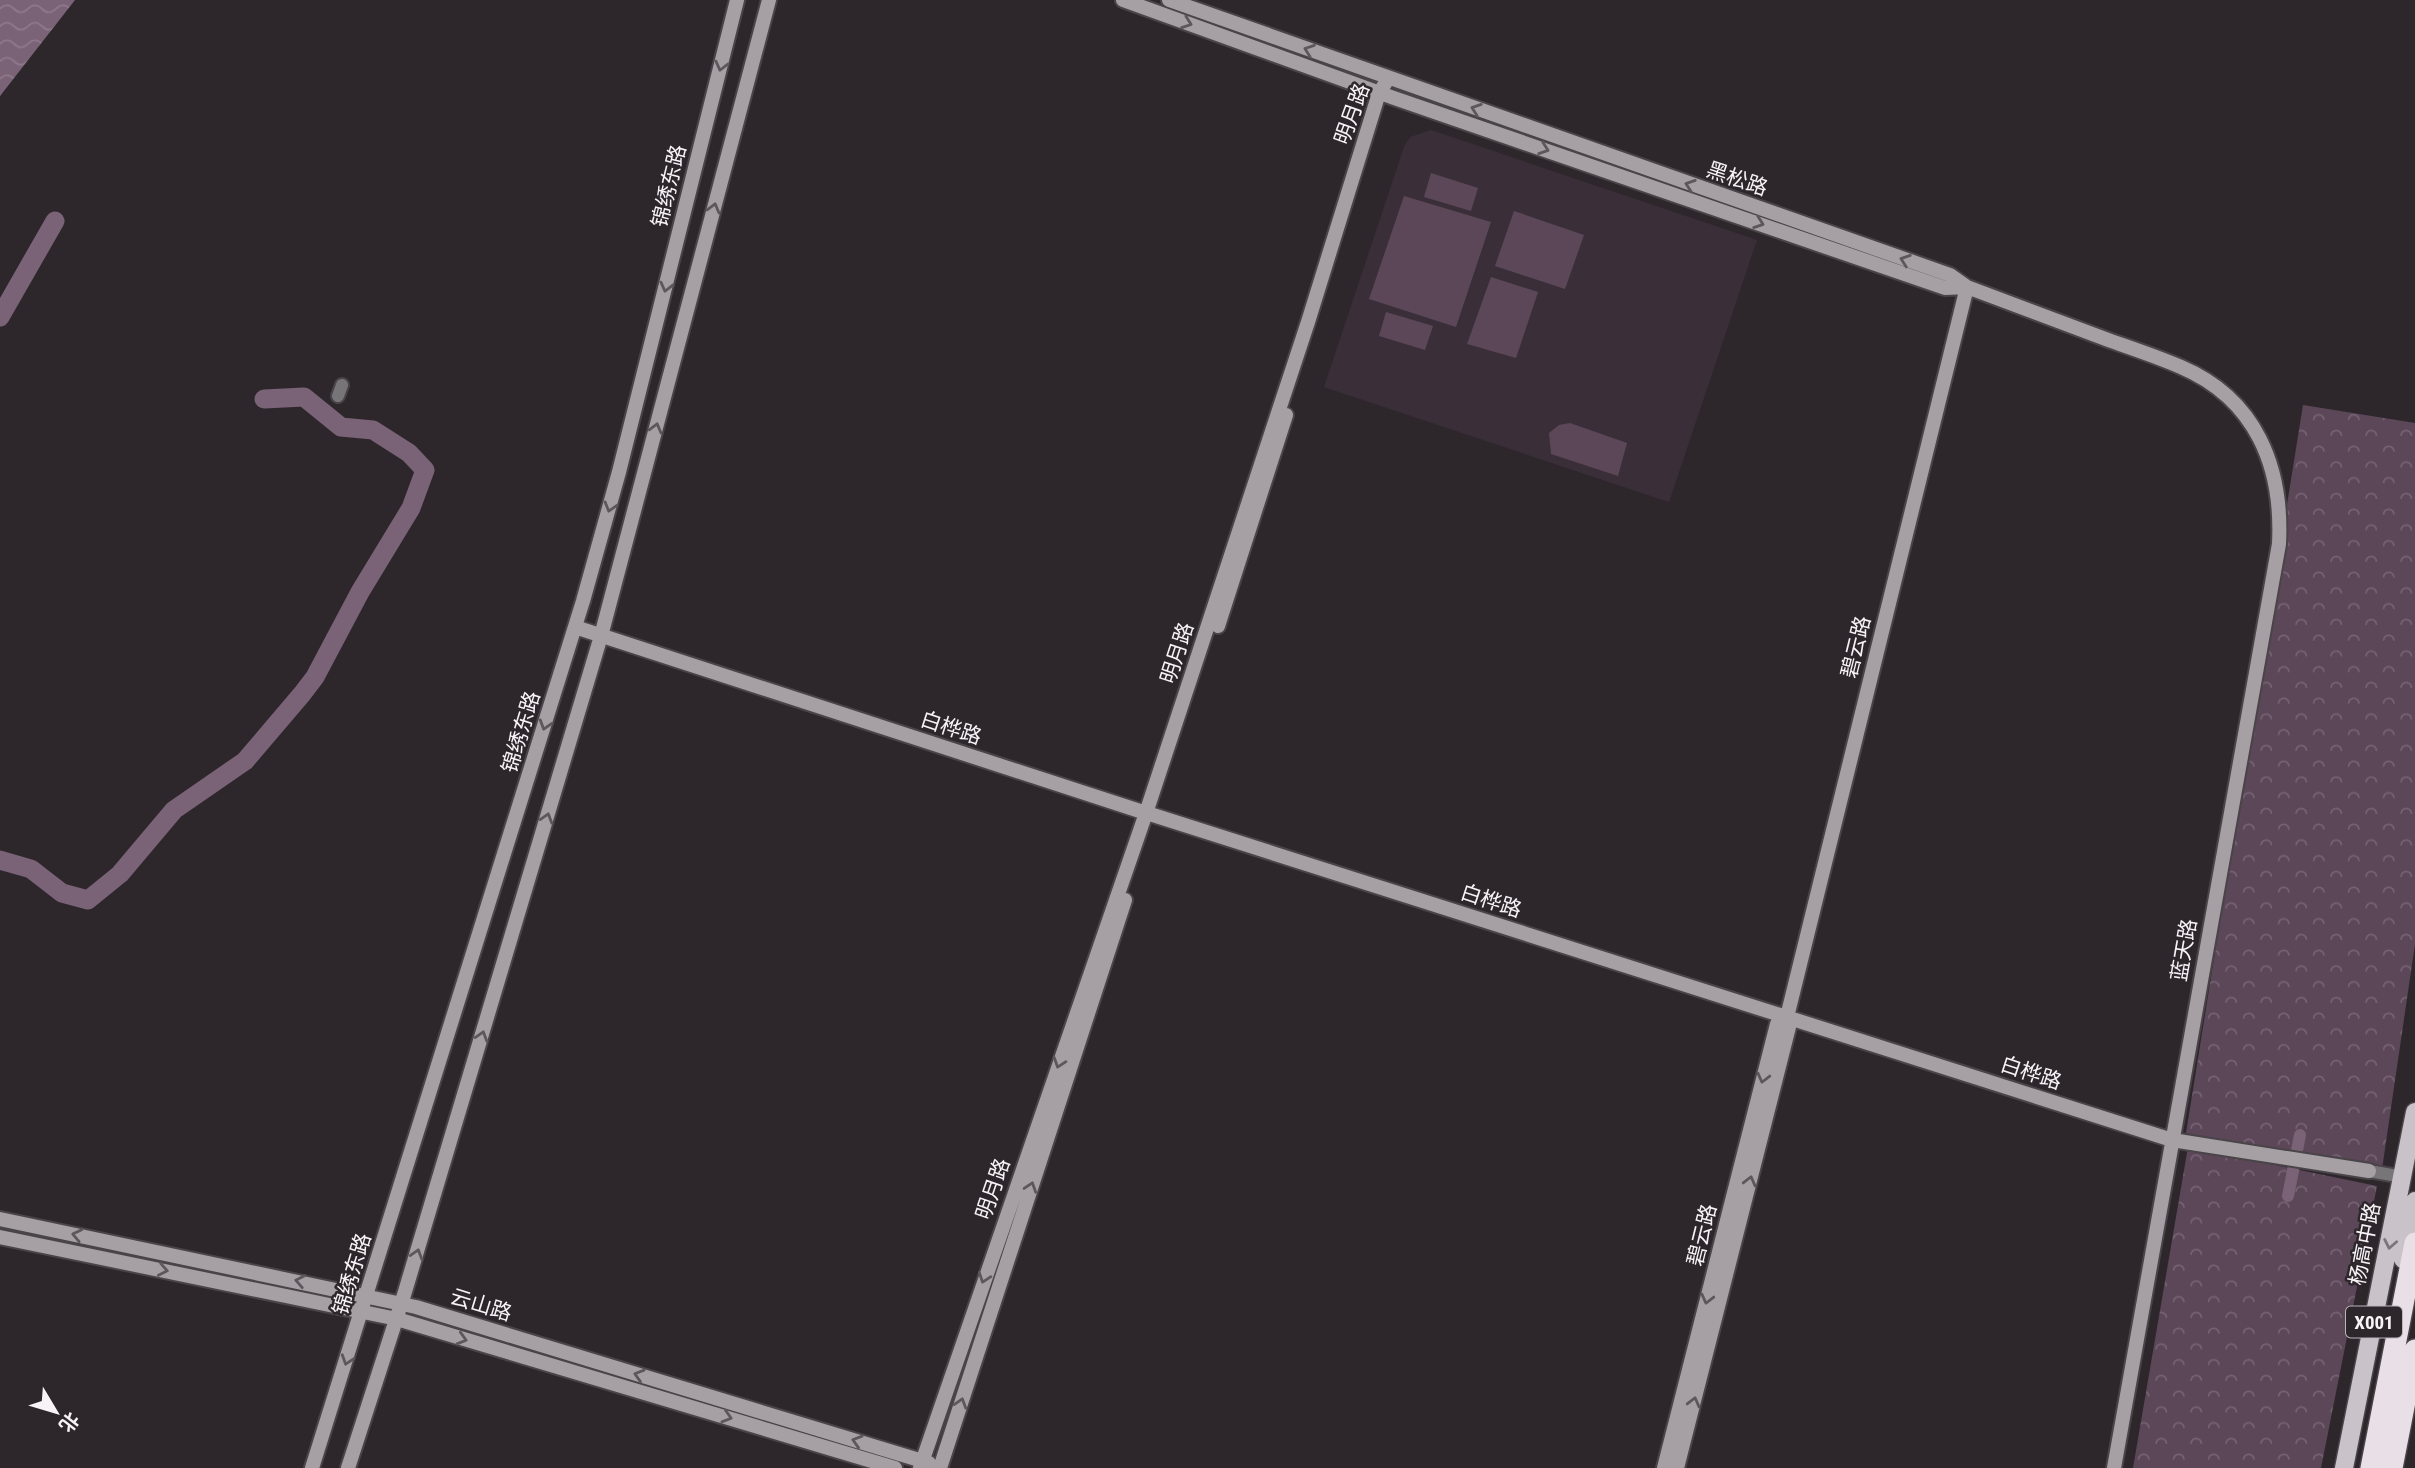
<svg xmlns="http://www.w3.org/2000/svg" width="2415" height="1468" font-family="'Roboto Condensed','Noto Sans SC',sans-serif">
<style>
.built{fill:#3a2f39}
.green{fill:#5c4759}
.forest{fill:url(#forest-crowns)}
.water{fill:url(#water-waves)}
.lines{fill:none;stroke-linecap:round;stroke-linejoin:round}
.canal{stroke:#7a6277;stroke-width:12}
.river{stroke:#7a6277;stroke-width:19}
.street-casing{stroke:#494448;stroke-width:16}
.secondary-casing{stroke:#494448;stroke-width:18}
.primary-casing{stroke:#494448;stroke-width:21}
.highway-casing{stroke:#494448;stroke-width:24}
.street{stroke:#787578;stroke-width:12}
.secondary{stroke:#a6a0a5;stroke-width:14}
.primary{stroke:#c9c2c8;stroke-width:18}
.highway{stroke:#e9e0e7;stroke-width:21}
.oneway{stroke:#5d575c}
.oneway2{stroke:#7b747a}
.labels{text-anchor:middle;stroke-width:5;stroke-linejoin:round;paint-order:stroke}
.shield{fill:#2d272c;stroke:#bbb6ba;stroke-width:2}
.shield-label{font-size:19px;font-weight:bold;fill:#f8f3f7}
.street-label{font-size:21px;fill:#f8f3f7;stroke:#2d272c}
</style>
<defs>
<pattern id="forest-crowns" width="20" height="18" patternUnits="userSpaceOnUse" patternTransform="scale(1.75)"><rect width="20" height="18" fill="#5c4759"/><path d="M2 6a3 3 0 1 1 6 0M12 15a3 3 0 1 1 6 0" fill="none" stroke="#746272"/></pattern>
<pattern id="water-waves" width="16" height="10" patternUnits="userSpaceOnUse" patternTransform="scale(1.75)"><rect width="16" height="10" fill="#7a6277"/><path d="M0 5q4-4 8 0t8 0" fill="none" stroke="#8e798b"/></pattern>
</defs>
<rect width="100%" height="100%" fill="#2d272c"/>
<!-- built -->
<path class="built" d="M1431 130 1757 240 1669 502 1324 387 1404 147 1410 137Z"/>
<!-- green -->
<path class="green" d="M1431 173 1478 188 1471 211 1424 197Z
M1404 196 1491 222 1456 327 1369 299Z
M1514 211 1584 235 1565 289 1495 266Z
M1491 277 1538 292 1516 358 1467 344Z
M1386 312 1433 326 1425 350 1379 336Z
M1570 423 1627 443 1618 476 1551 454 1549 433 1559 425Z"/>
<!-- forest -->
<path class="forest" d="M2303 405 2415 423V944L2381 1176 2186 1133Z
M2188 1147 2377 1186 2321 1468H2133Z"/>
<!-- water -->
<path class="water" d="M0 0H75L0 96Z"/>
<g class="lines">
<!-- canal -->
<path class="canal" d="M2288 1196 2300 1135"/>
<!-- river -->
<path class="river" d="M0 317 55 221
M0 860 31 869 62 893 88 900 120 874 174 810 245 761 302 694 315 677 360 592 411 508 425 470 409 453 373 430 341 427 304 397 264 399"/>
<defs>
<path id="street" d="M338 396 342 385
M2369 1171 2403 1177"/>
<path id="secondary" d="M1123 0 1394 98 1945 288 1967 287
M1169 0 1950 275 1967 287C2015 305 2063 323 2111 341 2134 349 2158 357 2181 367 2256 399 2283 467 2279 544L2114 1468
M1218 626 1286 415
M575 627 1146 813
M1153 815 2172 1140 2369 1171
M0 1219 416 1307 929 1463
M0 1237 397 1319 895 1468
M312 1468 583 601 619 472 737 0
M348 1468 404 1295 601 636 769 0
M920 1468 1146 813 1308 322 1379 93 1388 79
M940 1468 1125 900
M1664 1468 1777 1024 1787 1017
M1677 1468 1789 1027 1787 1017 1967 287"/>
<path id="primary" d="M2403 1259 2415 1201
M2344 1468 2415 1112"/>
<path id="highway" d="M2371 1468 2415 1243
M2392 1468 2415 1350"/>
</defs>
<!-- street casing -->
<use href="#street" class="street-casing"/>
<!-- secondary casing -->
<use href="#secondary" class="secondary-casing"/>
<!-- primary casing -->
<use href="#primary" class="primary-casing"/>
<!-- highway casing -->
<use href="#highway" class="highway-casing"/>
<!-- street -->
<use href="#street" class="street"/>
<!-- secondary -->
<use href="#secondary" class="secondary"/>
<!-- primary -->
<use href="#primary" class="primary"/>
<!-- highway -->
<use href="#highway" class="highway"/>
</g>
<!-- one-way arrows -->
<defs><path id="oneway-chevron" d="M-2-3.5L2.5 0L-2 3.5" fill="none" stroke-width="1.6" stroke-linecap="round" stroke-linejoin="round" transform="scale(1.75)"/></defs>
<g class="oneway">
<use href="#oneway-chevron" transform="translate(1187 23) rotate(20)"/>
<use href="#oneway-chevron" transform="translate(1309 50) rotate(-160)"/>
<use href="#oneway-chevron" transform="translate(721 66) rotate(104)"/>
<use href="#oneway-chevron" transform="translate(1476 109) rotate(-161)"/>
<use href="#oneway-chevron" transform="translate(1544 149) rotate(19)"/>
<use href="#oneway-chevron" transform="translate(1690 185) rotate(-161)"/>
<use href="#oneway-chevron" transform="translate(714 208) rotate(-75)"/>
<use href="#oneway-chevron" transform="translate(1759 223) rotate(19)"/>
<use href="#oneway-chevron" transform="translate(1905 260) rotate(-161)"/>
<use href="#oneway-chevron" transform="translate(666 287) rotate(104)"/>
<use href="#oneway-chevron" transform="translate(656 428) rotate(-75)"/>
<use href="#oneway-chevron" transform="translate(610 507) rotate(106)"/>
<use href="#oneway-chevron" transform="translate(545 725) rotate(107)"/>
<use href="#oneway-chevron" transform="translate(547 818) rotate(-73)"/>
<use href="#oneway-chevron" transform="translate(482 1036) rotate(-73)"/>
<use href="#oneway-chevron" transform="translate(1059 1063) rotate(109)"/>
<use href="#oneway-chevron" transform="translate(1763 1078) rotate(104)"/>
<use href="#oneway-chevron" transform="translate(1750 1181) rotate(-76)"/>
<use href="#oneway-chevron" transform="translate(1031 1187) rotate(-72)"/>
<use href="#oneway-chevron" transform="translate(77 1235) rotate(-168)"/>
<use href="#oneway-chevron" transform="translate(417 1254) rotate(-73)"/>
<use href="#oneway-chevron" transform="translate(163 1270) rotate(11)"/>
<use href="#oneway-chevron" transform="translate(984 1278) rotate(109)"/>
<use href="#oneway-chevron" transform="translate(300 1281) rotate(-169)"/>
<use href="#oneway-chevron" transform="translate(1707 1299) rotate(104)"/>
<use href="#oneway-chevron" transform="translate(462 1339) rotate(16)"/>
<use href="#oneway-chevron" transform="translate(347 1360) rotate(108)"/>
<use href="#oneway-chevron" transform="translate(639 1375) rotate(-163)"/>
<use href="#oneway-chevron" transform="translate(1694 1402) rotate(-76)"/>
<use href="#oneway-chevron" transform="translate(961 1403) rotate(-73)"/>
<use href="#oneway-chevron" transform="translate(727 1417) rotate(17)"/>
<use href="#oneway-chevron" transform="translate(857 1441) rotate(-163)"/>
</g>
<use class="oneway2" href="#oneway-chevron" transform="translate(2390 1244) rotate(101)"/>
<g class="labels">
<!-- shield labels -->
<rect class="shield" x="2346" y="1306.5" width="56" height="31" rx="5"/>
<g class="shield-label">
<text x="2374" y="1329">X001</text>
</g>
<!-- street labels -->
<g class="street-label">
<text transform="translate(1352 114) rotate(-70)" y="7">明月路</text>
<text transform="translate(1737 179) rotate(19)" y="7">黑松路</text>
<text transform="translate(669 186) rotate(-76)" y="7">锦绣东路</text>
<text transform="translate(1856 647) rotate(-76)" y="7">碧云路</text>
<text transform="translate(1177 653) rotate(-72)" y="7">明月路</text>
<text transform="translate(951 728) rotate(18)" y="7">白桦路</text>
<text transform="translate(521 732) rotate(-73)" y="7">锦绣东路</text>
<text transform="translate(1491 901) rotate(18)" y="7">白桦路</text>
<text transform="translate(2184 950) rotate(-80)" y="7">蓝天路</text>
<text transform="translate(2031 1073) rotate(18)" y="7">白桦路</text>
<text transform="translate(993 1189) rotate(-71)" y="7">明月路</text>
<text transform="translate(1702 1235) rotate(-76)" y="7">碧云路</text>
<text transform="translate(2365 1244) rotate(-79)" y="7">杨高中路</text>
<text transform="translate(352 1274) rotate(-73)" y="7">锦绣东路</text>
<text transform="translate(481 1305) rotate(17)" y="7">云山路</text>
</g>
</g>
<!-- north arrow -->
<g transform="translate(56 1412) rotate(128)" stroke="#2d272c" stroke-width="5" paint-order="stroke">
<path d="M0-5L12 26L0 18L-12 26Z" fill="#f8f3f7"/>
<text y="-10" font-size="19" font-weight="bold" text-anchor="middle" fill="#f8f3f7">北</text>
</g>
</svg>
